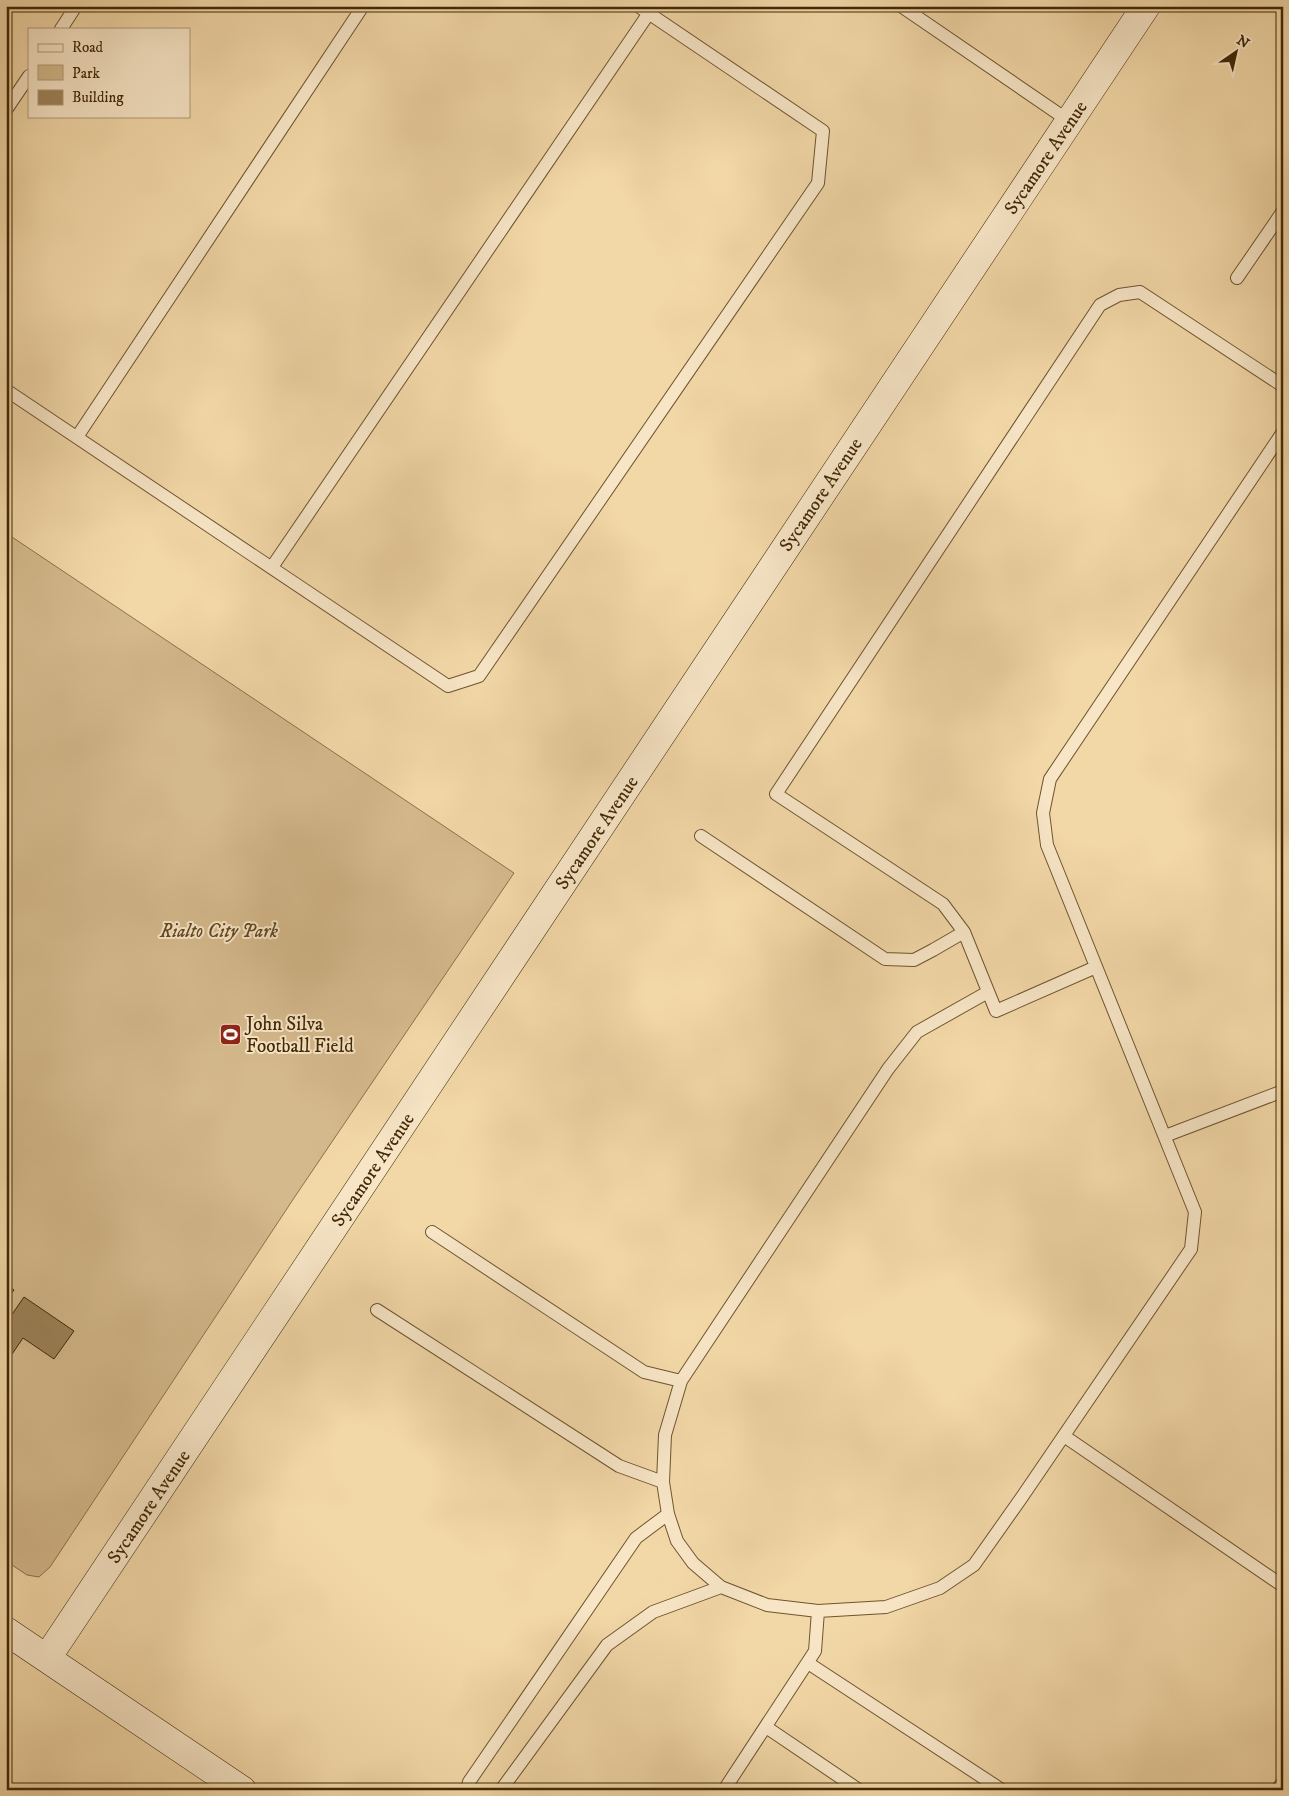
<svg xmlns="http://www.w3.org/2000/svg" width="1289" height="1796" font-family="'IM FELL DW Pica',serif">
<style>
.green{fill:#d4b98c;stroke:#8b714a}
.building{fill:#9e835a;stroke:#422907}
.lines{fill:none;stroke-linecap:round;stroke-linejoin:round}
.lane-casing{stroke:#6e542f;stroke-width:14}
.secondary-casing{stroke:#422907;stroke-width:29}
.lane{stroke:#f7e5c6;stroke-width:12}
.secondary{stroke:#f7e5c6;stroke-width:28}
.labels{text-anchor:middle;stroke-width:4;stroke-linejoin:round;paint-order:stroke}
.street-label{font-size:19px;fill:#422907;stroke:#f7e5c6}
.park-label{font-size:19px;font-style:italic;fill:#5f4622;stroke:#f7e5c6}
.poi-label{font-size:19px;fill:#422907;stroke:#f7e5c6;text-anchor:start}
</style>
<rect width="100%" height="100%" fill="#f2d7a7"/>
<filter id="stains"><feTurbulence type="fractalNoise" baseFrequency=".004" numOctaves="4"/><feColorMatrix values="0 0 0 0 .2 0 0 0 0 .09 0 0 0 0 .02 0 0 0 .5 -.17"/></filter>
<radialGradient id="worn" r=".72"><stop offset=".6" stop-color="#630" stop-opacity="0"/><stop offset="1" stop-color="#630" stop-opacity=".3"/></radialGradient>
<!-- green -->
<path class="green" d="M6 533 514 873 298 1192 50 1567 39 1577 27 1575 6 1561Z"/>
<!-- building -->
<path class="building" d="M6 1285 14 1290 6 1301Z
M24 1297 74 1331 54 1359 23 1338 6 1363V1323Z"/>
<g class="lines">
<defs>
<path id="lane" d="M901 6 1069 121
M61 29 76 6
M6 110 29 76
M1237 278 1283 211
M6 390 448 686 479 676 818 183 823 131 638 6
M77 437 363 6
M272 567 649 13
M701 836 885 959 914 960 933 950 964 932
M1096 967 996 1011 964 932 943 904 776 794 1100 305 1119 295 1140 292 1283 386
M988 992 917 1032 888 1069 681 1381 665 1435 663 1482 668 1514 677 1541 693 1563 721 1587 767 1605 818 1611 886 1607 940 1588 974 1565 1022 1497 1191 1249 1195 1212 1047 845 1043 813 1050 779 1283 432
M1165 1136 1283 1091
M432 1232 644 1372 681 1381
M377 1310 619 1466 663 1482
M1064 1436 1283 1586
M808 1663 1002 1790
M766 1727 859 1790
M467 1790 469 1782 636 1538 668 1514
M501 1790 607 1645 653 1612 721 1587
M724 1790 815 1651 818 1611
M1277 1790 1283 1782"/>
<path id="secondary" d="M6 1631 242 1790
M47 1658 1146 6"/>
</defs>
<!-- lane casing -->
<use href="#lane" class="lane-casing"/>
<!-- secondary casing -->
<use href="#secondary" class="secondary-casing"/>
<!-- lane -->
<use href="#lane" class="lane"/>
<!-- secondary -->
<use href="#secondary" class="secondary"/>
</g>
<!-- icons -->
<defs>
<symbol id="stadium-square" viewBox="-11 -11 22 22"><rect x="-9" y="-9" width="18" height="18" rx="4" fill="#8f2418" stroke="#f7e5c6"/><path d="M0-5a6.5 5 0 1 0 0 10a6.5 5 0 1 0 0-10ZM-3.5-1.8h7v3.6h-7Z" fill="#fff"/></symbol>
</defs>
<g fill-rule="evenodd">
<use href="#stadium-square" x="218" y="1022" width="25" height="25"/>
</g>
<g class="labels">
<!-- street labels -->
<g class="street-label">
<text transform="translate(1045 157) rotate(-56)" y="7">Sycamore Avenue</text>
<text transform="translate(820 494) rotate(-56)" y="7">Sycamore Avenue</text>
<text transform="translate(596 832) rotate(-56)" y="7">Sycamore Avenue</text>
<text transform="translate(372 1169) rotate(-56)" y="7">Sycamore Avenue</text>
<text transform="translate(148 1506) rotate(-56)" y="7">Sycamore Avenue</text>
</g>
<!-- park labels -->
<g class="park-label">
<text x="219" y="937">Rialto City Park</text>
</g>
<!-- poi labels -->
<g class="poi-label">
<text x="246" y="1030">John Silva<tspan x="246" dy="22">Football Field</tspan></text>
</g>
</g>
<!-- margin -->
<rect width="1289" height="1796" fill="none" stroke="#f2d7a7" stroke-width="25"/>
<rect x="8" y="8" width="1274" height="1781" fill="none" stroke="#422907" stroke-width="2.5"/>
<rect x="12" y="12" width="1264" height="1771" fill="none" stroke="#422907"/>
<!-- legend -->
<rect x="28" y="28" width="162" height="90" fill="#f7e5c6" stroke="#af9a7a"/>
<rect x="38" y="44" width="25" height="8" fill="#f7e5c6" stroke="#af9a7a"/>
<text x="72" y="52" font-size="15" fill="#422907">Road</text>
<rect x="38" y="65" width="25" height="15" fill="#d4b98c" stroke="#af9a7a"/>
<text x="72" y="78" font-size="15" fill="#422907">Park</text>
<rect x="38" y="90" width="25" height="15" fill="#9e835a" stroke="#af9a7a"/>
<text x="72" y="102" font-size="15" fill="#422907">Building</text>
<!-- north arrow -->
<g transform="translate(1236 52) rotate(34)" stroke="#f7e5c6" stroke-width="4" paint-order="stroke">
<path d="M0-4L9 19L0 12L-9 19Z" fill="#422907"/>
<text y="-8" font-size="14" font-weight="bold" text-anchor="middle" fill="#422907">N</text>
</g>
<rect width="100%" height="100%" filter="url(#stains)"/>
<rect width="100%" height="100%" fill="url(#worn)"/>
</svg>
